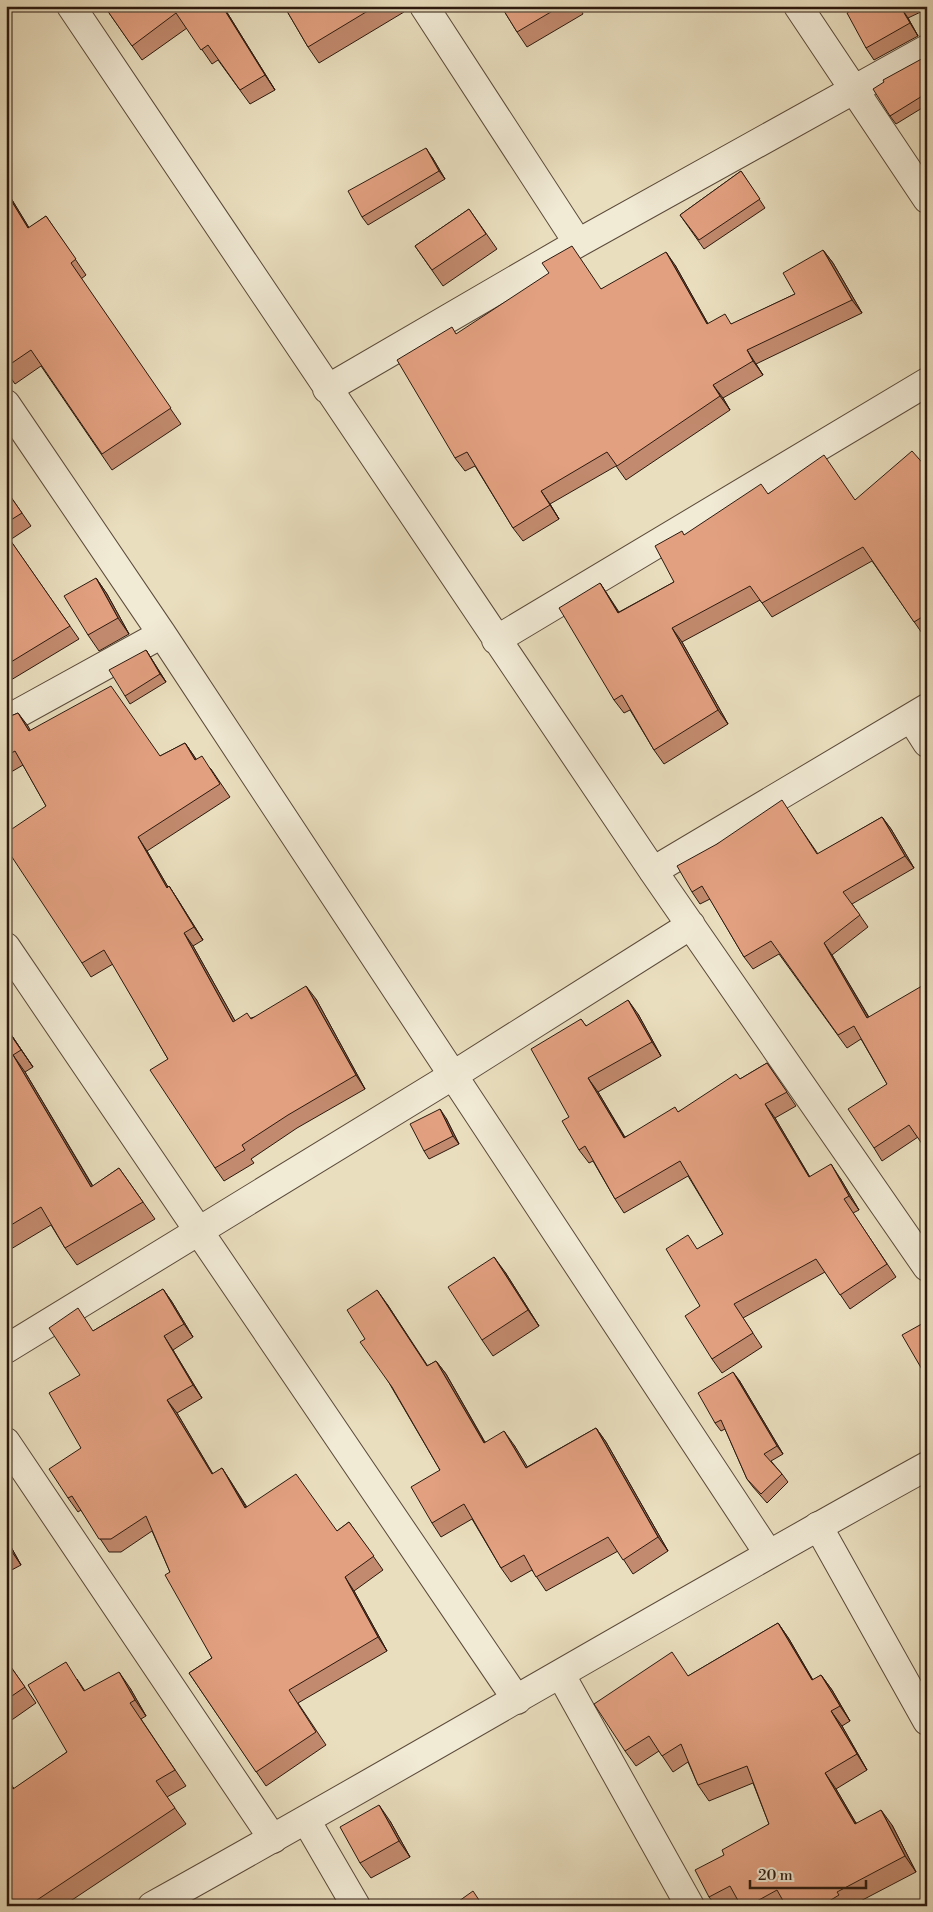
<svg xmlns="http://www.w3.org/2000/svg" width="933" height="1912" font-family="'Libre Bodoni',serif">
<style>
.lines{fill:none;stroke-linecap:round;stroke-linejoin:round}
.minor-casing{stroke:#5b4a3a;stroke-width:30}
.tertiary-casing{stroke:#5b4a3a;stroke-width:30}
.minor{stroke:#f1ead5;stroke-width:28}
.tertiary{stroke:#f1ead5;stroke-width:28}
.wall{fill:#c28a6e;stroke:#2c190e}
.shaded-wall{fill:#9e705a;stroke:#2c190e}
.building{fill:#e2a080;stroke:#2c190e}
</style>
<rect width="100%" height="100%" fill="#e9debe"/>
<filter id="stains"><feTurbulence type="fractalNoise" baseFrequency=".004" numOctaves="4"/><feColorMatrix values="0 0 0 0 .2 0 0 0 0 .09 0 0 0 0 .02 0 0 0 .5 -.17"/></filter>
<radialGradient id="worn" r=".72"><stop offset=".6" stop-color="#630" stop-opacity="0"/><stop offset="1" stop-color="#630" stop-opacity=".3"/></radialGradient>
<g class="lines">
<defs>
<path id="minor" d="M71 6 653 871 927 1267
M424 6 578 243
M798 6 927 199
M327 389 578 243 927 49
M6 404 162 634 768 1553
M496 640 927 382
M911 718 927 743
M6 720 162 634
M653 871 927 708
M6 947 517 1700
M6 1349 452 1076 691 925
M6 1442 273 1839
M818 1526 927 1721
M561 1675 690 1906
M306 1820 356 1906"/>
<path id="tertiary" d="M152 1906C412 1762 667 1609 927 1466"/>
</defs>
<!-- minor casing -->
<use href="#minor" class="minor-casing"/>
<!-- tertiary casing -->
<use href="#tertiary" class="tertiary-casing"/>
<!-- minor -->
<use href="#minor" class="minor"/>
<!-- tertiary -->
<use href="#tertiary" class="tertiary"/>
</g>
<!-- wall -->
<path class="wall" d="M223 6 275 90 250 104 218 60 212 64 187 28 142 60 107 10Z
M284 6H401L404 12 319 63 308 47Z
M501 6H579L583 14 527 47 517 32Z
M859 6H927V9L908 18 918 36 874 60 866 48Z
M927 56V105L896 124 890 116Z
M432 157 445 179 368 225 362 217Z
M741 171 765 208 704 249 680 215Z
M6 190 29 228 46 216 86 275 81 279 181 424 112 470 41 366 15 384 6 371Z
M469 209 497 249 443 286 415 246Z
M823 250 833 263 862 313 756 364 763 375 723 398 730 410 626 480 616 466 550 504 559 519 523 541 513 528 475 466 465 471 455 458 601 289 675 265 708 324H732L795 294Z
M927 468V634L924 636 872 561 772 617 760 600 682 642 728 724 664 764 654 750 630 710 624 713 614 700 600 583 619 612 674 582 685 535 768 494 855 500Z
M6 490 31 526 10 540 79 639 6 683Z
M96 578 107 594 129 634 99 651 88 635Z
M146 650 166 682 130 704 125 696Z
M6 688 12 699 6 703Z
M18 713 30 731 160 756 185 743 196 759 211 769 230 797 147 851 168 887 169 886 178 900 203 940 193 946 235 1021 251 1018 316 999 365 1089 297 1128 251 1159 254 1163 224 1181 215 1168 168 1059 113 964 91 977 82 963 46 806 23 765 6 775V718Z
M790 813 818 854 882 817 891 829 914 868 852 904 868 927 832 955 869 1017 918 1137 882 1161 874 1148 887 1084 861 1039 847 1048 779 954 753 969 744 957 710 899 700 904 692 892 717 844Z
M638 1014 661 1056 598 1092 625 1137 678 1112 740 1079 767 1063 796 1106 775 1118 810 1177 840 1178 859 1210 853 1213 896 1277 850 1309 825 1272 743 1318 762 1347 722 1373 712 1359 700 1306 698 1249 723 1234 688 1176 624 1213 615 1199 593 1161 589 1163 579 1150 581 1019 586 1026Z
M6 1027 33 1067 25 1072 93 1186 119 1168 155 1219 77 1265 65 1248 51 1225 6 1252Z
M446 1118 459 1144 429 1159 424 1151Z
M505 1272 539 1326 493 1356 482 1340Z
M163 1289 172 1302 193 1337 173 1350 202 1398 177 1413 213 1474 222 1468 231 1482 247 1507 337 1531 349 1522 383 1570 354 1591 387 1651 298 1703 326 1745 266 1786 189 1673 212 1658 170 1572 152 1531 121 1552H109L81 1510 78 1512 68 1498 81 1448 80 1375 93 1331Z
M387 1304 427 1366 436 1361 446 1374 485 1442 514 1445 527 1467 596 1428 606 1442 668 1551 633 1574 618 1551 546 1591 532 1570 511 1582 501 1568 472 1519 441 1537 432 1523 440 1470 392 1388 365 1339Z
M739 1380 783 1454 771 1461 782 1474 788 1482 767 1503 753 1487 747 1479 725 1429 721 1431 715 1423Z
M6 1538 21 1565 6 1573Z
M778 1623 789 1639 813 1680 821 1675 832 1690 850 1721 842 1726 867 1770 836 1789 856 1823 892 1825 916 1872 851 1906H741L739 1902 732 1906H716L709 1897 724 1855 769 1824 753 1783 709 1801 698 1785 688 1762 673 1772 659 1751 636 1766 625 1751 688 1676Z
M6 1660 36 1703 6 1724Z
M77 1679 85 1691 130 1688 146 1716 141 1719 186 1786 167 1797 186 1824 63 1906H6V1776L14 1789 67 1752Z
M390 1821 410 1857 371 1878 360 1863Z"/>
<!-- shaded-wall -->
<path class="shaded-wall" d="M222 6H223L275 90 265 75Z
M900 6 908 18 918 36 910 23Z
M426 148 432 157 445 179 439 171Z
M6 190 39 244 28 228 6 192Z
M823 250 833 263 862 313 852 300Z
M666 252 675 265 716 338 707 324Z
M747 350 756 364 763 375 753 361Z
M713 385 723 398 730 410 720 396Z
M541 491 550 504 559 519Z
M96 578 107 594 129 634 118 618Z
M600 583 609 597 627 627 618 613Z
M672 628 682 642 728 724 718 710Z
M146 650 166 682 160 674Z
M18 713 28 726 38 745 29 731Z
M185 743 194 756 204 773 195 760Z
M882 817 891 829 914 868 905 856Z
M138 837 147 851 176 901 167 888Z
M169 886 178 900 203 940 194 927Z
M184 933 193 946 243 1035 233 1022Z
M824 943 832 955 876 1030 867 1018Z
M306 986 316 999 365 1089 356 1075Z
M628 1000 638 1014 661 1056 652 1042Z
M6 1027 33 1067 6 1028Z
M13 1055 25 1072 103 1204 91 1187Z
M588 1078 598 1092 633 1152 624 1138Z
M765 1104 775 1118 818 1191 809 1177Z
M440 1109 446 1118 459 1144 453 1136Z
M831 1164 840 1178 859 1210 849 1196Z
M494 1257 505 1272 539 1326 528 1310Z
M163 1289 172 1302 193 1337 184 1324Z
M377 1290 387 1304 437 1380 427 1366Z
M164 1336 173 1350 202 1398 193 1385Z
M436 1361 446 1374 493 1457 484 1443Z
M733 1372 739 1380 783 1454 777 1446Z
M167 1400 177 1413 221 1488 212 1474Z
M596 1428 606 1442 668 1551 658 1537Z
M504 1431 514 1445 536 1481 526 1468Z
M222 1468 231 1482 255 1522 245 1508Z
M6 1538 21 1565 10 1549 6 1543Z
M345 1577 354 1591 387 1651 378 1637Z
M778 1623 789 1639 822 1696 812 1680Z
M119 1672 130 1688 146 1716 135 1700Z
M821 1675 832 1690 850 1721 840 1706Z
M831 1711 842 1726 867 1770 857 1754Z
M825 1773 836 1789 865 1839 855 1824Z
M6 1776 24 1805 6 1779Z
M379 1805 390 1821 410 1857 399 1841Z
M881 1810 892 1825 916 1872 905 1856Z"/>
<!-- building -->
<path class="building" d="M112 6H222L265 75 240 90 208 45 201 50 176 13 132 46 107 10Z
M284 6H376L308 47Z
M501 6H561L517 32Z
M859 6H900L910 23 866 48 847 13Z
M927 56V93L890 116 873 89 884 82 883 80Z
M426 148 439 171 362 217 348 191Z
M741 171 760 199 699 240 680 215Z
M6 192 28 228 46 216 76 259 71 263 171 408 102 454 31 350 6 367Z
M469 209 486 234 432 270 415 246Z
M572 246 601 289 666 252 707 324 725 314 731 324 795 294 783 273 823 250 852 300 747 350 753 361 713 385 720 396 617 466 607 452 541 491 550 505 513 528 467 452 455 458 397 360 452 327 456 334 549 273 542 263Z
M912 451 927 468V614L914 622 863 547 762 603 750 586 672 628 718 710 654 750 622 695 614 700 559 608 600 583 618 613 674 582 655 546 682 531 684 535 761 484 768 494 824 455 855 500Z
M6 490 22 513 6 523Z
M6 534 70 626 6 665Z
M96 578 118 618 88 635 64 596Z
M146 650 160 674 125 696 109 670Z
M111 686 160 756 185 743 195 760 202 756 220 784 138 837 167 888 169 886 194 927 184 933 233 1022 247 1013 251 1019 306 986 356 1075 288 1115 242 1145 245 1150 215 1168 150 1070 168 1059 104 950 82 963 6 848V838L9 836 6 833 46 806 15 751 6 756V718L18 713 29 731Z
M782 800 817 854 882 817 905 856 843 892 860 915 824 943 867 1018 927 983V1151L909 1125 874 1148 848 1109 887 1084 854 1026 838 1035 771 941 744 957 702 886 692 892 677 866 717 844Z
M927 949V964L921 953Z
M628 1000 652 1042 588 1078 624 1138 675 1107 678 1112 736 1074 740 1079 767 1063 787 1092 765 1104 809 1177 831 1164 849 1196 844 1199 887 1264 840 1295 816 1259 734 1304 753 1333 712 1359 685 1316 700 1306 666 1249 688 1235 697 1249 723 1234 680 1161 615 1199 585 1146 579 1150 562 1121 569 1117 531 1049 581 1019 586 1026Z
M6 1028 21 1050 13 1055 91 1187 119 1168 143 1202 65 1248 41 1207 6 1228Z
M440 1109 453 1136 424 1151 410 1124Z
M494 1257 528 1310 482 1340 448 1287Z
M163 1289 184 1324 164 1336 193 1385 167 1400 212 1474 222 1468 245 1508 296 1474 337 1531 349 1522 374 1556 345 1577 378 1637 289 1690 316 1732 256 1772 189 1673 212 1658 165 1575 170 1572 146 1516 111 1539H99L72 1496 68 1498 49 1469 81 1448 49 1393 80 1375 49 1328 78 1308 93 1331Z
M377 1290 427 1366 436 1361 484 1443 504 1431 526 1468 596 1428 658 1537 623 1560 608 1537 536 1577 524 1555 501 1568 464 1504 432 1523 411 1487 440 1470 392 1387 360 1342 365 1339 347 1310Z
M927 1321V1378L902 1335Z
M733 1372 777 1446 764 1454 782 1474 761 1494 747 1479 721 1420 715 1423 698 1393Z
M6 1543 10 1549 6 1551Z
M778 1623 812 1680 821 1675 840 1706 831 1711 857 1754 825 1773 855 1824 881 1810 905 1856 837 1892 839 1895 821 1906H786L777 1890 748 1906H741L730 1886 709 1897 695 1870 724 1855 722 1850 769 1824 747 1766 698 1785 681 1744 662 1756 649 1736 625 1751 594 1704 672 1652 688 1676Z
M6 1660 25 1687 6 1700Z
M66 1662 84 1691 119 1672 135 1700 130 1703 175 1770 156 1781 175 1808 28 1906H6V1779L13 1789 67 1752 28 1685Z
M379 1805 399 1841 360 1863 340 1827Z
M473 1891 483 1906H452Z"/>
<!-- margin -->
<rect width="933" height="1912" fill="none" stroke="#e9debe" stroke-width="25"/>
<rect x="8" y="8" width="918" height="1897" fill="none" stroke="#2c190e" stroke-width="2.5"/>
<rect x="12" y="12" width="908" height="1887" fill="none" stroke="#2c190e"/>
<!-- scale -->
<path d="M750 1880v8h116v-8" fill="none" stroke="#2c190e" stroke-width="2.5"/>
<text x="758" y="1880" font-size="15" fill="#2c190e" stroke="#f1ead5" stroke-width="4" paint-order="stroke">20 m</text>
<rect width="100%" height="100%" filter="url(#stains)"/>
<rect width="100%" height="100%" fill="url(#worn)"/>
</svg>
